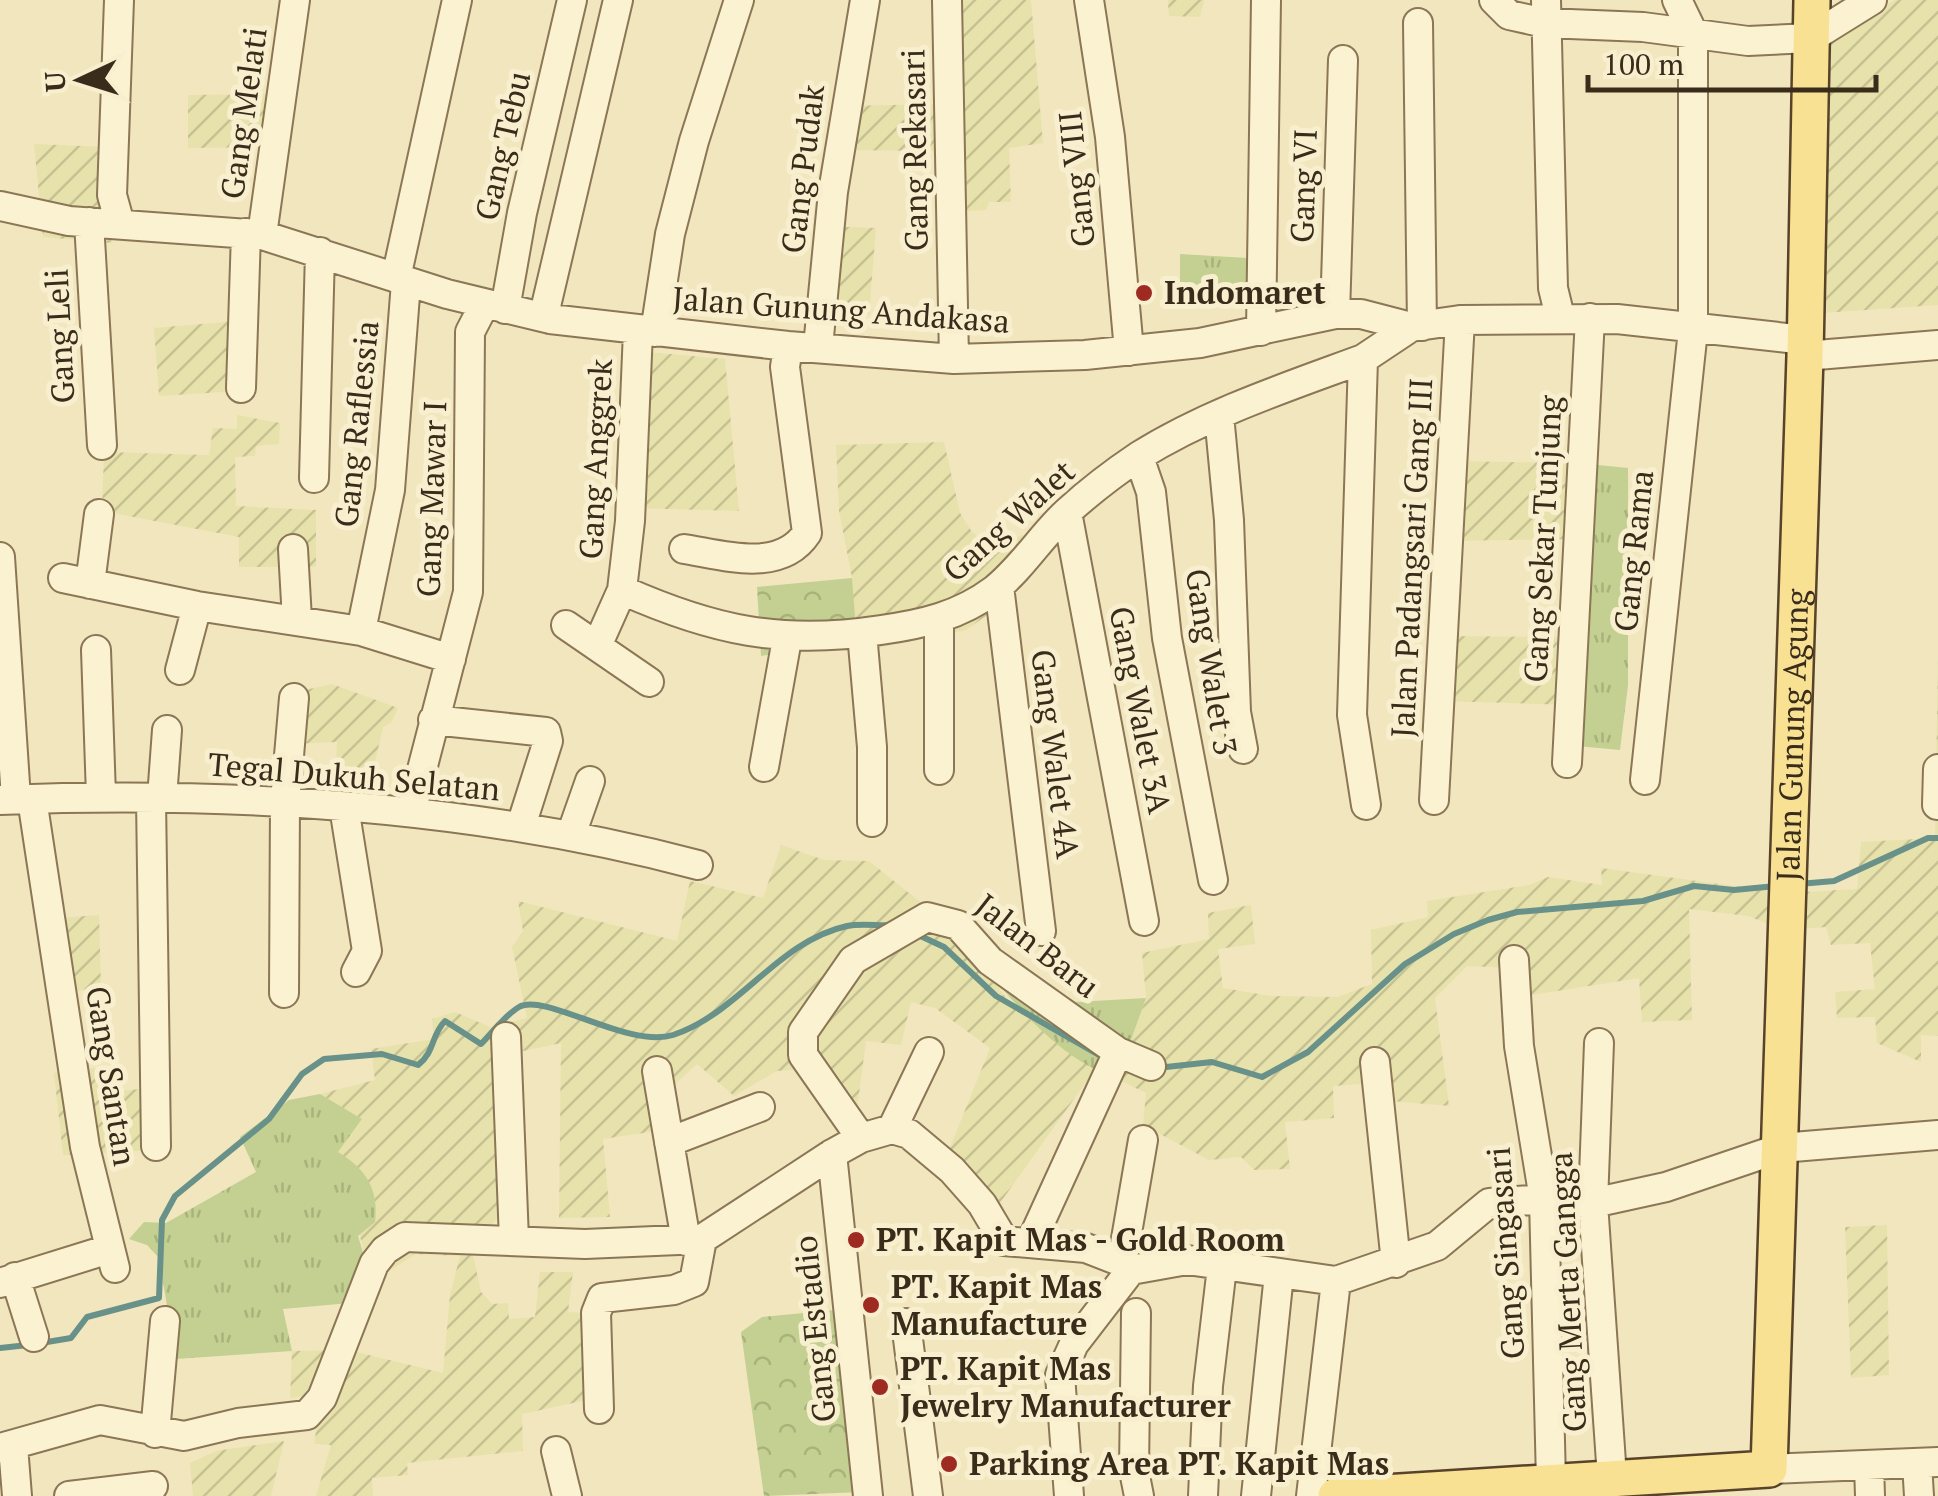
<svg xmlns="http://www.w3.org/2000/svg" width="1938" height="1496" font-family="'PT Serif',serif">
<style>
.farmland{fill:url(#farmland-furrows)}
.grass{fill:url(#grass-tufts)}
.forest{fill:url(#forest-crowns)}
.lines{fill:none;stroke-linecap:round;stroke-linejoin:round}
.stream{stroke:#68918a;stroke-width:6}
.minor-casing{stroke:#8b7655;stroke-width:32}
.major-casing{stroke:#58432a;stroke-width:40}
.minor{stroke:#fbf2d2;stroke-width:28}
.major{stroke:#f8e192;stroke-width:35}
.poi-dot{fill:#9e2b21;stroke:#f8efce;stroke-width:4}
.labels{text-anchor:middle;stroke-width:10;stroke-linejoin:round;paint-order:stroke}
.street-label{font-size:32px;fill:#392c1b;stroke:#f8efce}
.poi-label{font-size:32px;font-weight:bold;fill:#392c1b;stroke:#f8efce;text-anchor:start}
</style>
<defs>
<pattern id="farmland-furrows" width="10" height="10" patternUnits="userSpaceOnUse" patternTransform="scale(2.5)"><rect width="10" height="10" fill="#e7e2ab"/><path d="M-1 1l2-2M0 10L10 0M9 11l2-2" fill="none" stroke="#c7c293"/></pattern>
<pattern id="grass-tufts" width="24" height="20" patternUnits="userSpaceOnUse" patternTransform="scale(2.5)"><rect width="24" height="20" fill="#c3d091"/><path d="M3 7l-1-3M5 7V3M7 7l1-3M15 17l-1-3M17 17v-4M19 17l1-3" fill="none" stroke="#a8b37c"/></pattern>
<pattern id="forest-crowns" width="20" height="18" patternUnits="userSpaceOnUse" patternTransform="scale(2.5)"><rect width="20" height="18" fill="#c3d091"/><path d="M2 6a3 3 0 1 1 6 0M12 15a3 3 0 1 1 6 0" fill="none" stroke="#a8b37c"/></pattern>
</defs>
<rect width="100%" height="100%" fill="#f1e6be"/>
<!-- farmland -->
<path class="farmland" d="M946 0H1031L1043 143 1009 148 1011 202H989L986 210 940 213 941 151 834 150 841 106 943 104Z
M1168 0H1204L1200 17 1169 16Z
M1895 0H1938V305L1808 314 1804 52Z
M279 94 274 147 188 148V95Z
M34 144 108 147 112 243 43 237Z
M824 226 876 228 869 315 812 309Z
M236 321 240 391 159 396 154 328Z
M626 350 725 359 739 511 629 508Z
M237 415 280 423 279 444 256 446 255 456 235 457 236 506 316 510V567H239V537L102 511 104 452 209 455 213 428 237 429Z
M944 442 960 513 972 532 993 546 1090 510 1043 548 993 611 966 630 853 653 852 578 839 511 836 445Z
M1446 461 1578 463 1572 539 1446 541Z
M1442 636 1574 637 1571 705 1442 701Z
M1938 655V1036L1921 1035V1062L1877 1043 1875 1017 1837 1018 1835 992 1875 989 1870 943 1831 945 1826 927 1784 930 1748 916 1689 909 1692 1020 1642 1022 1639 978 1519 997 1513 968 1467 966 1435 998 1449 1106 1392 1101 1361 1084 1333 1086 1334 1118 1285 1122 1290 1169 1254 1170 1241 1157 1209 1160 1143 1125 1146 1093 1117 1079 1146 998 1142 953 1209 939 1208 913 1251 905 1255 944 1218 949 1223 988 1271 996 1337 997 1372 984 1371 930 1428 917 1427 901 1529 885 1548 877 1602 885 1601 868 1785 893 1857 889 1861 842 1935 838Z
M332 684 398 708 391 723 383 727 374 767 336 769 337 742 290 744 300 691Z
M781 845 824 860 869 861 965 938 1005 997 1094 1071 985 1224 941 1170 990 1048 935 1008 911 1002 901 1045 866 1041 857 1109 815 1048 804 1069 777 1071 734 1096 697 1064 674 1085 663 1130 603 1139 610 1217 559 1218 561 1043 505 1055 500 1216 481 1235 473 1255 481 1292 492 1304 508 1303 509 1319 535 1317 540 1272H573L568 1312 584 1313 587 1400 522 1414 523 1451 407 1463 408 1475 372 1478 373 1496H316L331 1445 314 1444 322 1394 290 1398 292 1351 348 1350 443 1373 450 1295 460 1256 416 1254 372 1282 338 1152 362 1119 320 1094 375 1080 371 1049 434 1039 432 1019 455 1012 490 1027 527 1018 512 947 523 931 518 901 677 941 690 881 763 898Z
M99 915 101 988 52 993 45 919Z
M104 1067 108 1092 151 1088 155 1150 63 1155 54 1073Z
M1887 1225 1889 1375 1851 1378 1845 1227Z
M284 1441 271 1496H193L190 1463 216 1451Z"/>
<!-- grass -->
<path class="grass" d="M1180 254 1248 258 1249 299 1180 301Z
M1578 463 1628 468V685L1620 750 1566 745Z
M965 938 1076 1002 1146 998 1117 1079C1055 1058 1001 991 965 938Z
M320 1094 362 1119 338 1152C366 1169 379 1189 375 1222L358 1236 372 1282 361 1302 283 1309 292 1351 176 1359 159 1258 147 1245 129 1239 144 1222 166 1223 256 1172 240 1137 289 1100Z"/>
<!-- forest -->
<path class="forest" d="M852 578 857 643 761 656 757 587Z
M835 1310 862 1492 764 1496 741 1332 762 1317Z"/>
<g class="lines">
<!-- stream -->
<path class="stream" d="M1799 884 1834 881 1928 838H1938
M914 933 944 947 996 996 1106 1059
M1157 1068 1212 1062 1262 1077 1308 1052 1405 964 1454 934 1488 920 1517 912 1643 901 1694 886 1734 890 1776 886
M41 1343 71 1338 87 1317 159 1298 162 1220 175 1196 269 1119 302 1074 324 1059 382 1054 418 1065C435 1052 431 1035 445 1021L481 1044C492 1033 505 1015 519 1007 545 992 628 1049 673 1035 738 1014 778 941 847 926 861 923 879 926 893 925
M0 1348 28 1345"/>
<defs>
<path id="minor" d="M119 0 112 195 120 224
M947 0 954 359
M1089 0 1110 137 1129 351
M1494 0 1509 15 1545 23 1643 27 1748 41 1811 38 1872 0
M1546 0 1553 288 1560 317
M1418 23 1422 326
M0 206 69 221 262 235 447 294 550 319 788 346 954 359 1085 355 1200 343 1335 314H1361L1411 327 1460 320 1617 319 1805 340
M89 222 102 445
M262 235 295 0
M396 278 457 0
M505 309 522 213 572 0
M1335 314 1343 60
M550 319 546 306 618 0
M1261 331 1266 0
M655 332 670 234 694 141 739 0
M818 347 833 192 865 0
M1805 356 1938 345
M241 388 246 233
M1219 415 1229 520 1236 712 1243 749
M1139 457 1151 492 1167 638 1213 880
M314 478 320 252
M1067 512 1144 921
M293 549 297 620
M684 549C723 555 780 574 807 533L785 367 788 346
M0 557 16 799
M63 578 197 606 361 631 451 659
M90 584 99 514
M999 586 1041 931
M622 590C714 631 782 645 881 630 923 624 959 616 994 590 1022 568 1041 536 1067 512 1089 492 1115 472 1139 456 1208 413 1287 387 1363 359
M939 619V770
M566 625 649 682
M361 631 390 490 406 282
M862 633 872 747V822
M597 646 622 590 630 521 638 331
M96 650 101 796
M180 670 197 606
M433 720 546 732 548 741 521 826
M1567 763 1590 318
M764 767 787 639
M1645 780 1693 330V33L1677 0
M162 798 167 730
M32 799 85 1147 115 1268
M151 799 156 1146
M0 800C234 791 472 805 698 865
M1434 800 1460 320
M1366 805 1352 715 1363 359 1411 327
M1937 805 1938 769
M344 807 367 951 356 972
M411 812 468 592 470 332 484 305
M571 835 590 781
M1514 960 1519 1046 1544 1199 1551 1481
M284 993 285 802 294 698
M506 1037 514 1240
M1599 1043 1593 1203 1612 1477
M1375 1062 1396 1263
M657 1071 686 1241
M892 1129 929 1052
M861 1138 803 1055V1032L853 960 927 917 958 925 990 961 1118 1052 1151 1066
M669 1142 760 1107
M832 1154 868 1496
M1032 1240 1118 1052
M1122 1262 1143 1140
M15 1277 34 1337
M0 1283 109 1249
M1136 1313 1134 1471 1139 1496
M906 1323 928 1496
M599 1409 596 1313 602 1298 674 1290 694 1282 702 1239
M155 1433 165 1321
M13 1446 17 1496
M0 1448 100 1420 184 1436 238 1423 307 1415 322 1398 374 1264 385 1250 405 1237 585 1244 702 1239 832 1154 861 1138 892 1129 909 1134 952 1170 982 1204 1004 1241 1086 1248 1122 1262 1131 1270
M556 1451 567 1496
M1917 1463 1919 1496
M1869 1465 1870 1496
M1769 1469 1938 1462
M69 1496 153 1486
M1069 1496 1060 1375 1074 1344 1131 1270 1187 1260 1336 1281 1437 1246 1489 1203 1544 1199 1593 1203 1666 1187 1781 1148 1938 1135
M1203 1496 1208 1386 1222 1267
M1256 1496 1279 1274
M1311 1496 1336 1281"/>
<g id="major">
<path id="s1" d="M1336 1496 1769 1469 1805 356 1812 0"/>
</g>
</defs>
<!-- minor casing -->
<use href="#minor" class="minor-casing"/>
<!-- major casing -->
<use href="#major" class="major-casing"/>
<!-- minor -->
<use href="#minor" class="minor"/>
<!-- major -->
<use href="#major" class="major"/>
</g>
<!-- markers -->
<g class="poi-dot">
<circle cx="1144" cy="293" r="10"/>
<circle cx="856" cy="1240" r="10"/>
<circle cx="871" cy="1305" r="10"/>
<circle cx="880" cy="1387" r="10"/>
<circle cx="949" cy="1464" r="10"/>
</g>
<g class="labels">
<!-- street labels -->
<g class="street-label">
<text transform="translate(244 113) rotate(-82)" y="11">Gang Melati</text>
<text transform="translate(503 146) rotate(-77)" y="11">Gang Tebu</text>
<text transform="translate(915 150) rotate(-91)" y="11">Gang Rekasari</text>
<text transform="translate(803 169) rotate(-83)" y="11">Gang Pudak</text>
<text transform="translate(1077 179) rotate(-96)" y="11">Gang VIII</text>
<text transform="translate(1304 186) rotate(-88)" y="11">Gang VI</text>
<text transform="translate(841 310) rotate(4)" y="11">Jalan Gunung Andakasa</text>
<text transform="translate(60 336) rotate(-93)" y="11">Gang Leli</text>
<text transform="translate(357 424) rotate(-84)" y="11">Gang Raflessia</text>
<text transform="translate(596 459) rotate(-87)" y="11">Gang Anggrek</text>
<text transform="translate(432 499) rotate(-88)" y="11">Gang Mawar I</text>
<text transform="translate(1009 521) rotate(-42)" y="11">Gang Walet</text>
<text transform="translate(1543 539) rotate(-87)" y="11">Gang Sekar Tunjung</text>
<text transform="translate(1634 551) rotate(-84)" y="11">Gang Rama</text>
<text transform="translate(1412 558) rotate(-87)" y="11">Jalan Padangsari Gang III</text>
<text transform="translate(1211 662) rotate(81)" y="11">Gang Walet 3</text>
<text transform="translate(1140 710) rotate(79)" y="11">Gang Walet 3A</text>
<text dy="11" stroke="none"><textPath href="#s1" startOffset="1168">Jalan Gunung Agung</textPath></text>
<text transform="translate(1055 754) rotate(83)" y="11">Gang Walet 4A</text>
<text transform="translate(354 777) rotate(5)" y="11">Tegal Dukuh Selatan</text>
<text transform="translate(1037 946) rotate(38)" y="11">Jalan Baru</text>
<text transform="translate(111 1076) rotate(81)" y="11">Gang Santan</text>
<text transform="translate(1506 1253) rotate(-94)" y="11">Gang Singasari</text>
<text transform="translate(1568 1292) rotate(-93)" y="11">Gang Merta Gangga</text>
<text transform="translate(815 1329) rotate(-96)" y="11">Gang Estadio</text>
</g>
<!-- poi labels -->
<g class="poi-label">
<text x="1164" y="304">Indomaret</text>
<text x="876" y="1251">PT. Kapit Mas - Gold Room</text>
<text x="891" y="1298">PT. Kapit Mas<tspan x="891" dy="37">Manufacture</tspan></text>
<text x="900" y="1380">PT. Kapit Mas<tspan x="900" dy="37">Jewelry Manufacturer</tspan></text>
<text x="969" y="1475">Parking Area PT. Kapit Mas</text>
</g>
</g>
<!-- north arrow -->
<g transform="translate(80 80) rotate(266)" stroke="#f8efce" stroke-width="8" paint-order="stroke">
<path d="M0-8L18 38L0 25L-18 38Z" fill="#392c1b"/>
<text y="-15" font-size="28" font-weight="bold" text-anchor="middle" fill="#392c1b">U</text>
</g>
<!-- scale -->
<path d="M1588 75v15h288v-15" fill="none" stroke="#392c1b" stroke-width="5"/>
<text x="1603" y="75" font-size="30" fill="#392c1b" stroke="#f8efce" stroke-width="8" paint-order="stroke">100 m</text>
</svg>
